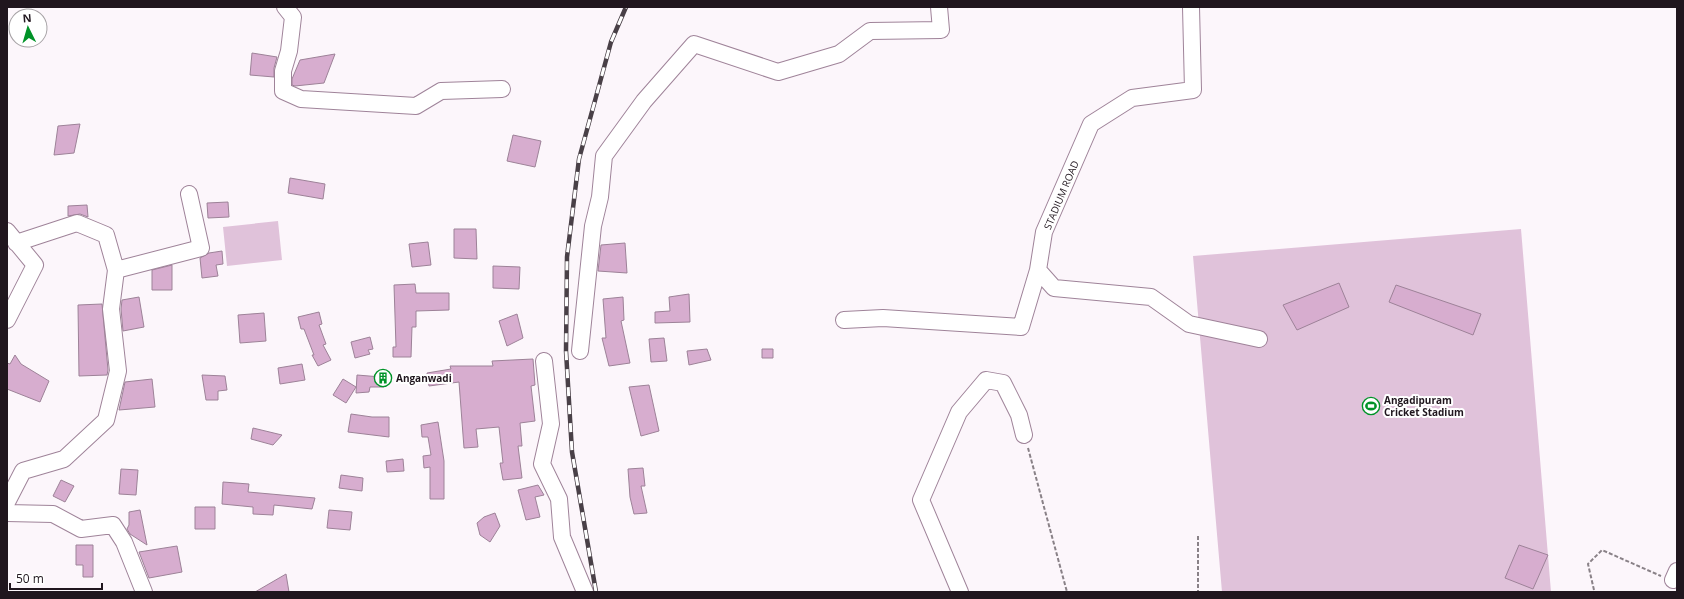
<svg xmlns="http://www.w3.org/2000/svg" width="1684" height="599" font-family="'Open Sans',sans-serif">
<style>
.green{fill:#e0c2da}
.building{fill:#d7adcf;stroke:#9d8298}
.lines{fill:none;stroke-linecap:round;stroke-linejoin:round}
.minor-casing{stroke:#9f8399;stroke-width:18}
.path{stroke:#898187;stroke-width:2;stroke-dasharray:4 2;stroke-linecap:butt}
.minor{stroke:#fff;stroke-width:16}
.rail-casing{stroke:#494047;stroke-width:4.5}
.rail{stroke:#fff;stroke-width:3;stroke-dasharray:9;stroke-linecap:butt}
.labels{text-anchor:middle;stroke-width:4;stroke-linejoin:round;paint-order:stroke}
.street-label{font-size:10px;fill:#20161e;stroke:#fff}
.poi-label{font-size:10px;font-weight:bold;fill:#20161e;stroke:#fff;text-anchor:start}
</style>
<rect width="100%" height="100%" fill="#fcf6fb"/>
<!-- green -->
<path class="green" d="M278 221 282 260 227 266 223 227Z
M1521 229 1551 592H1222L1193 256Z"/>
<!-- building -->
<path class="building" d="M252 53 277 57 274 68V77L250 75Z
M335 54 324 83 295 86 292 85V79L300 60Z
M80 124 74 153 54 155 58 126Z
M513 135 541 141 535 167 507 161Z
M290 178 325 184 323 199 288 193Z
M228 202 229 217 208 218 207 203Z
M87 205 88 217 80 214 68 216V206Z
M454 229H476L477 259 454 258Z
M428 242 431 265 412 267 409 244Z
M625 243 627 273 598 271 601 245Z
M222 251 223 264 216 265 218 276 202 278 200 258 209 253Z
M172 265V290H152V270Z
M493 266 520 267 519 289 493 288Z
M1339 283 1349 307 1297 330 1283 305Z
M415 284 416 293H449V310L416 311V327H412L411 357H393V347H396L394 285Z
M1396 285 1481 314 1473 335 1389 302Z
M689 294 690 322 655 323V312L670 311 669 297Z
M139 297 144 327 123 331 121 309 122 300Z
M623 297 624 320 621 321 630 363 609 366 602 338H606L603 299Z
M102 304 108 370 107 375 79 376 78 305Z
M319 312 322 324 319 325 326 344 323 345 331 360 318 366 312 355H314L304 329H301L298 317Z
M264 313 266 341 240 343 238 315Z
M517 314 523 338 507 346 499 321Z
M370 337 373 349 368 350 370 354 355 358 351 342Z
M664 338 667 361 651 362 649 339Z
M707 349 711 360 689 365 687 351Z
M762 349H773V358H762Z
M15 355 21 364 49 381 40 402 7 389V363L10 364Z
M533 359 535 385 531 386 535 421 520 423 522 446H518L522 478 503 480 500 463H503L499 427 476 429 478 447 464 448 459 382 429 386 427 373 451 369 450 366H493L492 361Z
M302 364 305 380 280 384 278 368Z
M202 375 225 376 227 390 218 391V400H206Z
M357 375 381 377 384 387H370L369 392 356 393Z
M152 379 155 407 119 410 125 382Z
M343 379 356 387 346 403 333 395Z
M649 385 659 431 641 436 629 387Z
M351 414 372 417H389V437L348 432Z
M438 422 444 461V499H430V467L424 468 423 456 431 455 428 437H422L421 425Z
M253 428 282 435 273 445 251 439Z
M403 459 404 471 387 472 386 461Z
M643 468 645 486H641L647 513 634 514 630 497 628 469Z
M121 469 138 470 136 495 119 494Z
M341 475 363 478 362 491 339 488Z
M61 480 74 486 65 502 53 496Z
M223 482 249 484 248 492 315 498 312 509 274 505 273 515 253 514V507L222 504Z
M538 485 544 495 535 497 540 517 526 520 518 490Z
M195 507H215V529H195Z
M140 510 147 545 130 534 127 529 129 525V512Z
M329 510 352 512 350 530 327 528Z
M495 513 500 526 490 542 480 535 477 523 484 517Z
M76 545H93V577H83V565H76Z
M1519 545 1548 555 1533 589 1505 578Z
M177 546 182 572 149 578 139 552Z
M286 574 289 592H255Z"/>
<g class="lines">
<defs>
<path id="minor" d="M285 7 293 17 289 51 283 71V91L301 99 416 106 441 91 502 89
M1191 7 1193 90 1132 98 1091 124 1044 232 1038 270 1054 288 1151 297 1189 324 1259 339
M7 231 35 265 7 320
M116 270 201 248 189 194
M844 320 883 318 1021 327 1038 270
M580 351 593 226 600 197 604 156 644 101 694 44 778 72 839 54 870 31 941 30 939 7
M544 361 551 424 542 464 559 499 562 537 585 592
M7 502 23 471 64 459 106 420 118 371 111 309 116 270 106 235 77 223 16 243
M7 513 53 514 81 529 113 525 124 542 144 592
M1673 580 1677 571
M960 592 921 500 959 412 986 380 1003 383 1019 415 1024 435"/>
</defs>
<!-- minor casing -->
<use href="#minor" class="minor-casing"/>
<!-- path -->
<path class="path" d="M1028 448 1067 592
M1198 536V592
M1594 590 1588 564 1602 550 1661 576"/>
<!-- minor -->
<use href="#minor" class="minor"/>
<defs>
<path id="rail" d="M596 592 572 452 566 351 567 257 579 159 611 42 626 7"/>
</defs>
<!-- rail casing -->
<use href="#rail" class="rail-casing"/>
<!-- rail -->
<use href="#rail" class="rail"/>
</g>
<!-- icons -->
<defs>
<symbol id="building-ring" viewBox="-11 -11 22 22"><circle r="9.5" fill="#fff" stroke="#009328" stroke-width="1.5"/><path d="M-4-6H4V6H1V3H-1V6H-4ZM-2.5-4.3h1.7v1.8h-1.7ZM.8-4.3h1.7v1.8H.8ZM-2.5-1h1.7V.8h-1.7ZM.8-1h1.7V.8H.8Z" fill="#009328"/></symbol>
<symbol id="stadium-ring" viewBox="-11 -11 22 22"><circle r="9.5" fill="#fff" stroke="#009328" stroke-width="1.5"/><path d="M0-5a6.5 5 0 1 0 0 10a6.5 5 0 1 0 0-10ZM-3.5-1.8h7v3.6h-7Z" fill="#009328"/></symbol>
</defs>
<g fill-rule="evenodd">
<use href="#building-ring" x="373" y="368" width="20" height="20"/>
<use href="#stadium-ring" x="1361" y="396" width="20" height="20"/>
</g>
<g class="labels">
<!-- street labels -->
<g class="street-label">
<text transform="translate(1061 195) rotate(-67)" y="4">STADIUM ROAD</text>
</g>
<!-- poi labels -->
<g class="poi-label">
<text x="396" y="382">Anganwadi</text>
<text x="1384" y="404">Angadipuram<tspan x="1384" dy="12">Cricket Stadium</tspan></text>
</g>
</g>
<!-- border -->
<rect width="1684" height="599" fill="none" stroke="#20161e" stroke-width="16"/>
<!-- north arrow -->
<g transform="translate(28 28) rotate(355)"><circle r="19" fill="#ffffff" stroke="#a6a2a5"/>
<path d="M0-3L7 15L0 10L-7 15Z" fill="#009328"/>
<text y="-6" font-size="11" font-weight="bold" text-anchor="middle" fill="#20161e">N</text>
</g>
<!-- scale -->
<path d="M10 583v6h92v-6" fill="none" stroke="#20161e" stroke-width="2"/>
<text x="16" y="583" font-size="12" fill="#20161e" stroke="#ffffff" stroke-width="3" paint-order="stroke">50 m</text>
</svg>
